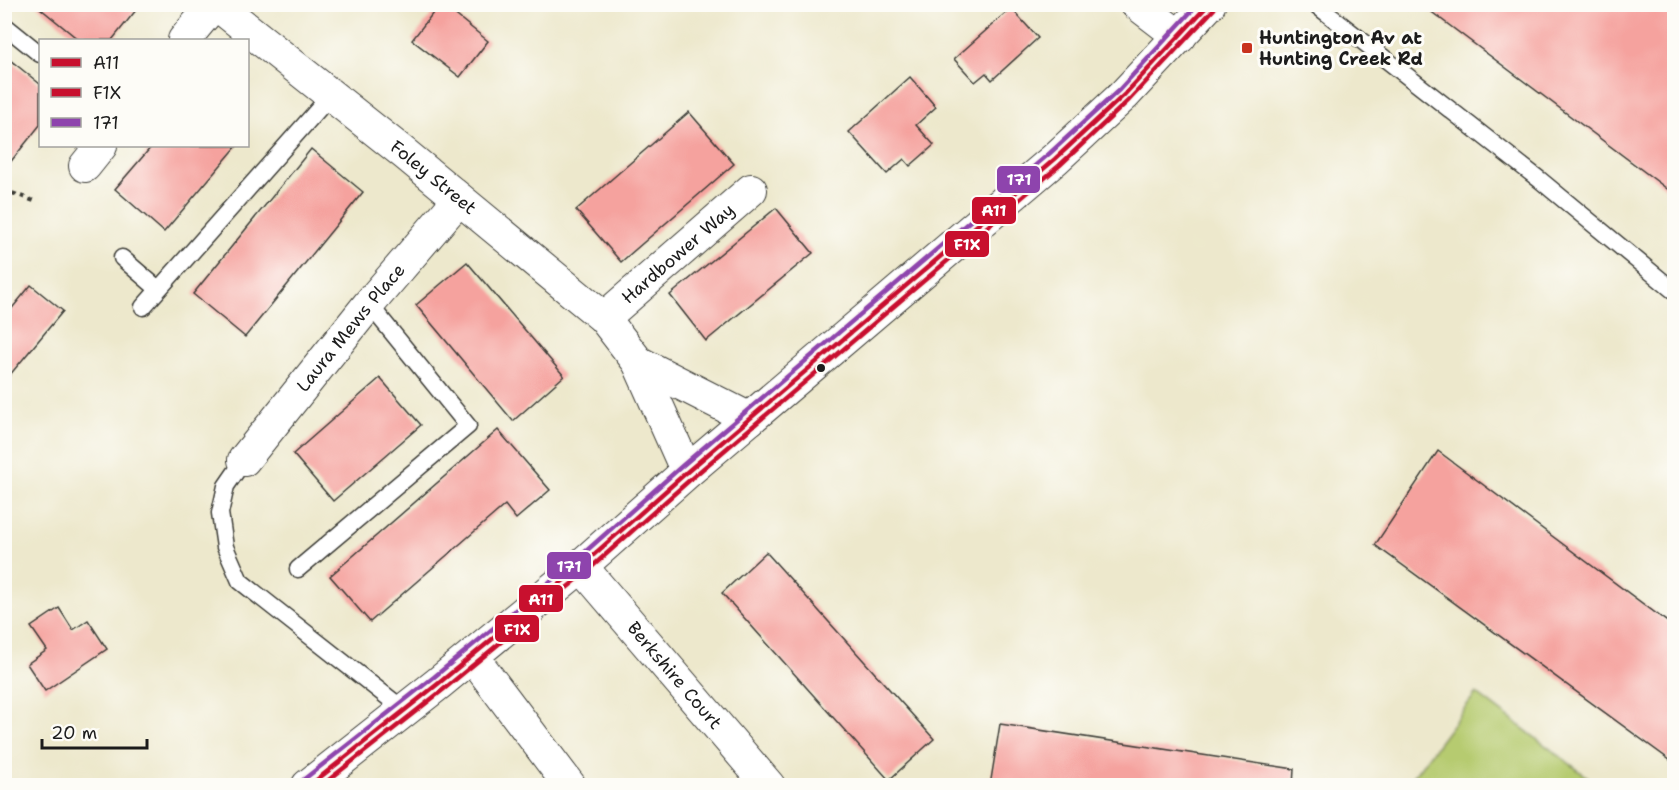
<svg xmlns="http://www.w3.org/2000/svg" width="1679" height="790" font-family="'Shantell Sans',sans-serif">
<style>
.green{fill:#b6cb6f;stroke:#697446;stroke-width:1.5}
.building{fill:#f5a29e}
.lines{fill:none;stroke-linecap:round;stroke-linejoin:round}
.lane-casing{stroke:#3b3b36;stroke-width:19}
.street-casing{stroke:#3b3b36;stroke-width:34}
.secondary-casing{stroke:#3b3b36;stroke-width:35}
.path{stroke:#3b3b36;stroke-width:4;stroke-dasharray:4.5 4.5;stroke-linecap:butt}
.lane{stroke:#fff;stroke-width:16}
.street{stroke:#fff;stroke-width:32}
.secondary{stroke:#fff;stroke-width:33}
.bus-1-casing{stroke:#fdfcf7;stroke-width:9}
.bus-2-casing{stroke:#fdfcf7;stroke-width:9}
.bus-3-casing{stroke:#fdfcf7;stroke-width:9}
.bus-1{stroke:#c8102e;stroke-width:4.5}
.bus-2{stroke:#c8102e;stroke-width:4.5}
.bus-3{stroke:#8e44ad;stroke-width:4.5}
.poi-dot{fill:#c8321e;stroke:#fdfcf7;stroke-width:2}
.bus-dot{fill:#1c1c1c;stroke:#fdfcf7;stroke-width:2}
.labels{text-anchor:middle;stroke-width:6;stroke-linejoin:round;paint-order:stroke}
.poi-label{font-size:18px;font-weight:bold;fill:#1c1c1c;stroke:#fdfcf7;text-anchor:start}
.street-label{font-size:18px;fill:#1c1c1c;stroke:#fdfcf7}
.line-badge{stroke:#fdfcf7;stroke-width:2}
.badge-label{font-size:16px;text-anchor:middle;font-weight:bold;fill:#fff}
</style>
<rect width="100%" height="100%" fill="#fdfcf7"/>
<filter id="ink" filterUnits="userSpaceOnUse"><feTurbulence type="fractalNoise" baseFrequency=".0167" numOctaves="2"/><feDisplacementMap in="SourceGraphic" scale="12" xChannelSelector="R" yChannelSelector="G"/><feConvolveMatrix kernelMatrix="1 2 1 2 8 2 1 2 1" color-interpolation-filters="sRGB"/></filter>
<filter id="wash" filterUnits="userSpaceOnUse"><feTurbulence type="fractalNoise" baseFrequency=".008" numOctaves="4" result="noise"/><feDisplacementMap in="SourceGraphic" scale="24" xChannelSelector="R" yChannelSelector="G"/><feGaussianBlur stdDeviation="1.35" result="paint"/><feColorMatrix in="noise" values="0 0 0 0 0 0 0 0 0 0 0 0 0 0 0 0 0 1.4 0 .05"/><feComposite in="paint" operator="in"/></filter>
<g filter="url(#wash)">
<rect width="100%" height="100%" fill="#ede8cc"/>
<!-- green -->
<path class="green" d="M1476 693 1598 785H1407Z"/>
<g id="blocks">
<!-- building -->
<path class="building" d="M35 4H141L112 40H79Z
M440 4H442L488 41 460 77 412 40Z
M1421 4H1674V194Z
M1011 8 1038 38 992 80 986 73 975 82 954 59Z
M4 55 40 84V125L4 170Z
M910 77 936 107 916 125 934 145 910 166 904 159 887 174 849 132Z
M689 112 734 164 621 262 576 210Z
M152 146H237L164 232 115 189Z
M311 149 363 192 245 337 193 294Z
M776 208 813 253 706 341 670 295Z
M467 262 564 376 513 421 416 305Z
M31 285 63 311 4 382V318Z
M380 378 421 425 333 501 293 454Z
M498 430 550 490 516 519 505 505 370 622 330 576Z
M1438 451 1674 627V763L1375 545Z
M766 552 934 739 889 780 722 593Z
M59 608 73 630 88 620 107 649 45 691 27 664 47 650 31 627Z
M1000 724 1294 769 1293 786H990Z"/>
</g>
</g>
<g filter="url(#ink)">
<use href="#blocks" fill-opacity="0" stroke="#3b3b36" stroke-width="1.5"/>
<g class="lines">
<defs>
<path id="lane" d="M1315 4 1540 180 1674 291
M4 25 40 54
M122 258 158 289
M143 307 331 95
M244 460 226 486 220 513 225 547 240 581 404 710
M298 569 468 426 369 304"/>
<g id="street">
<path id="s1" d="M216 4 405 154 604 318 638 362 687 472"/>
<path d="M1137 4 1180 37"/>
<path d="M184 40 214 4"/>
<path d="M85 166 101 146"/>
<path id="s2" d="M604 318 751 190"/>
<path d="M638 362 750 419"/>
<path id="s3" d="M244 460 369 304 459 199"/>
<path id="s4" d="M581 566 769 786"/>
<path d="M472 656 570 786"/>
</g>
<path id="secondary" d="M308 786 439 683 581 566 687 472 1055 159 1124 95 1209 4"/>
</defs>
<!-- lane casing -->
<use href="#lane" class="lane-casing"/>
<!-- street casing -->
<use href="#street" class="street-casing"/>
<!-- secondary casing -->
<use href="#secondary" class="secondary-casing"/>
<!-- path -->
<path class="path" d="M4 190 34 201"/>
<!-- lane -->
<use href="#lane" class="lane"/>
<!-- street -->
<use href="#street" class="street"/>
<!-- secondary -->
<use href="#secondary" class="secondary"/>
<defs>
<path id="bus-1" d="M309 786 439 683 581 566 687 472 1055 159 1124 95 1209 4"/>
<path id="bus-2" d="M321 786 444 689 586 572 692 478 1060 165 1129 100 1214 9"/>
<path id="bus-3" d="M303 780 434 677 576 560 682 466 1050 153 1119 90 1198 4"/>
</defs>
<!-- bus-1 casing -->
<use href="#bus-1" class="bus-1-casing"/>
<!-- bus-2 casing -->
<use href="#bus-2" class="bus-2-casing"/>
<!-- bus-3 casing -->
<use href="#bus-3" class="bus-3-casing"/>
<!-- bus-1 -->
<use href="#bus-1" class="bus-1"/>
<!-- bus-2 -->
<use href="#bus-2" class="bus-2"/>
<!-- bus-3 -->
<use href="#bus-3" class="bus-3"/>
</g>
</g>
<!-- markers -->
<rect class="poi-dot" x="1241" y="42" width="12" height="12" rx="3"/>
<circle class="bus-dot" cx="821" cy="368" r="5"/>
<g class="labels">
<!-- poi labels -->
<g class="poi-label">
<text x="1259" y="44">Huntington Av at<tspan x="1259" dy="21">Hunting Creek Rd</tspan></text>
</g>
<!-- street labels -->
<g class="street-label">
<text dy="6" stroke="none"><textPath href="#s1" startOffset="278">Foley Street</textPath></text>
<text dy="6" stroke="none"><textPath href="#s2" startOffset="98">Hardbower Way</textPath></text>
<text dy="6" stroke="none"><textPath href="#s3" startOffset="170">Laura Mews Place</textPath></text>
<text dy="6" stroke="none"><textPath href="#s4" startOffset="144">Berkshire Court</textPath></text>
</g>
</g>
<g class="line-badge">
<rect x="996" y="165" width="45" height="29" rx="6" fill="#8e44ad"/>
<rect x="971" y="196" width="46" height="29" rx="6" fill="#c8102e"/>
<rect x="944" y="230" width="46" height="28" rx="6" fill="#c8102e"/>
<rect x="546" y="551" width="46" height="29" rx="6" fill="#8e44ad"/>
<rect x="518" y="584" width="46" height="29" rx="6" fill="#c8102e"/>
<rect x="494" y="614" width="46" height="29" rx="6" fill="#c8102e"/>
</g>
<g class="badge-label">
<text x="1019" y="185">171</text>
<text x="994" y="216">A11</text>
<text x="967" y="250">F1X</text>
<text x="569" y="572">171</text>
<text x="541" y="605">A11</text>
<text x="517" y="635">F1X</text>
</g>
<!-- margin -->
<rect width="1679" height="790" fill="none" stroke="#fdfcf7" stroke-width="24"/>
<!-- legend -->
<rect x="39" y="39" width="210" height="108" fill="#fdfcf7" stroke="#a3a29f" stroke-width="1.5"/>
<rect x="51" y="58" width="30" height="9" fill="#c8102e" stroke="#a3a29f" stroke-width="1.5"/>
<text x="93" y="69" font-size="18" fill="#1c1c1c">A11</text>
<rect x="51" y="88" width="30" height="9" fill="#c8102e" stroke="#a3a29f" stroke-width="1.5"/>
<text x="93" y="99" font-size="18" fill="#1c1c1c">F1X</text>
<rect x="51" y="118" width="30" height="9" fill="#8e44ad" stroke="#a3a29f" stroke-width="1.5"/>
<text x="93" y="129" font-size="18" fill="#1c1c1c">171</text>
<!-- scale -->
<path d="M42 739v9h105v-9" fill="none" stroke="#1c1c1c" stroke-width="3"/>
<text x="51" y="739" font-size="18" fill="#1c1c1c" stroke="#fdfcf7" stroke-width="4.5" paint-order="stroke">20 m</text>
</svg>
